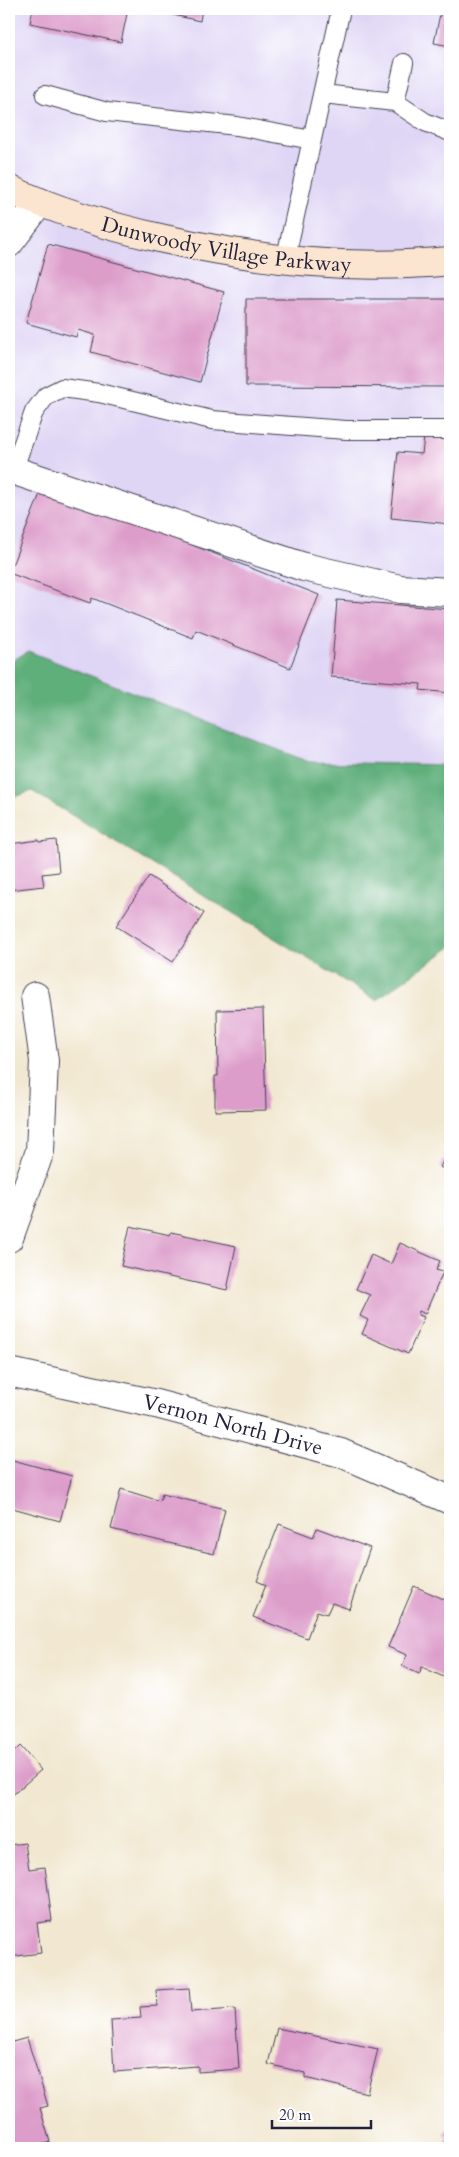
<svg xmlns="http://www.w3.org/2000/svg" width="459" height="2157" font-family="Cardo,serif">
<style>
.built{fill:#dfd5f5}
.forest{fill:#5faf7a;stroke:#40685a}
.building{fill:#dd9dcb}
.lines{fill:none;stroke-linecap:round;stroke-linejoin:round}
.lane-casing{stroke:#414052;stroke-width:20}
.street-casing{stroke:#414052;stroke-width:30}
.secondary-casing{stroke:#414052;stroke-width:30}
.lane{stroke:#fff;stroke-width:18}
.street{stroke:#fff;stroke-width:28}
.secondary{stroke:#fce5d0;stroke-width:28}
.labels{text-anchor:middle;stroke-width:4;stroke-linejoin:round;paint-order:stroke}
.street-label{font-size:21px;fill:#22223b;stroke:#fff}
</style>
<rect width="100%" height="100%" fill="#fff"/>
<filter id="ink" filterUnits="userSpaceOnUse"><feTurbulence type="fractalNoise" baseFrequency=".02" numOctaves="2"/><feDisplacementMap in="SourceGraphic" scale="10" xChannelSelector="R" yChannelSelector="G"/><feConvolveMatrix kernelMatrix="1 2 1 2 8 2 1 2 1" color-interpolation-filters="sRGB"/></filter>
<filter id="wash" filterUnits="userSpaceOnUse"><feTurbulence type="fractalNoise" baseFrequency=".0096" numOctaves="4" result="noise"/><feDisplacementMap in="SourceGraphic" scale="20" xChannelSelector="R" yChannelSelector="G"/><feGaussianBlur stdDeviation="1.12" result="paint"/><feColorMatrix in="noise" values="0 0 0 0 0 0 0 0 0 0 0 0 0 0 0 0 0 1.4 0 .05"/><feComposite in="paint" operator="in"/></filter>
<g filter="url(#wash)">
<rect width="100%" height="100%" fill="#f2e8d1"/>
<!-- built -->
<path class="built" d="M9 9H450V765L309 762 28 651 9 663Z"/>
<!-- forest -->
<path class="forest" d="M28 651 309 762 450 765V948L376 1000 32 791 9 799V663Z"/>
<g id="blocks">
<!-- building -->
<path class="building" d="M33 9H128L121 42 30 23Z
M147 9H202L200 21Z
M441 9H450V46L434 43Z
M48 244 224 292 200 382 91 352 95 335 78 330 76 337 26 323Z
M246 299H450V387L246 386Z
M424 437 450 439V524L391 518 398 452 422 454Z
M43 486 319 595 290 668 196 630 193 638 92 598 90 603 9 573Z
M337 600 450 609V693L420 690 421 684 331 677Z
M39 840V842L56 840 59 872 42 874 44 886 9 890V844Z
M149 876 204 913 173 962 116 926Z
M263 1009 266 1110 215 1111V1076H218L217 1010Z
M450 1148V1172L440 1167Z
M130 1226 170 1235 171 1232 236 1246 227 1290 121 1266Z
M400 1243 440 1261 436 1270 443 1272 425 1314 419 1311 418 1315 424 1317 408 1354 362 1334 368 1320 360 1316 370 1295 356 1289 371 1255 391 1264Z
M9 1459 72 1476 60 1521 9 1507Z
M121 1489 160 1501 162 1494 225 1509 214 1554 111 1529Z
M279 1524 313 1537 317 1528 370 1548 349 1609 332 1603 327 1614 317 1611 307 1638 253 1617 266 1585 257 1581Z
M414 1586 446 1600 448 1596 450 1597V1680L422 1667 419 1674 402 1666 407 1655 388 1647Z
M20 1746 41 1770 9 1798V1752L11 1755Z
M25 1843 29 1869 45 1867 52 1921 37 1923 41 1953 9 1957V1845Z
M189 1988 191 2012 235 2009 239 2069 198 2072V2066L114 2072 111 2020 141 2018 140 2007 157 2006 156 1990Z
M277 2028 378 2049 367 2093 305 2078V2073L268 2064Z
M27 2038 48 2106 40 2108 50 2142 32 2148H9V2043Z
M450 2125V2148L444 2143 448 2137 444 2134Z"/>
</g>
</g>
<g filter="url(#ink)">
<use href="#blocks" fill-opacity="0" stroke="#414052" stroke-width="1"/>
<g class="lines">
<defs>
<path id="lane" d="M323 94 395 102 404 63
M45 95 107 112 237 126 312 140
M395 102 425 122 450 132
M285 261 341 9
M13 471 34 412 46 396 62 388 99 393 212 420 346 430H450"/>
<g id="street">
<path d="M9 243 40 202"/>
<path d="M9 469 304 567 400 589 450 592"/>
<path d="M9 1238 40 1151 44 1061 35 996"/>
<path id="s1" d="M9 1372 156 1404 341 1453 450 1500"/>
</g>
<g id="secondary">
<path id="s2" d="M9 189C58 212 111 227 164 239 261 260 351 271 450 261"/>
</g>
</defs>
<!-- lane casing -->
<use href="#lane" class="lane-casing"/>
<!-- street casing -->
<use href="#street" class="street-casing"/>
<!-- secondary casing -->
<use href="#secondary" class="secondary-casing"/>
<!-- lane -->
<use href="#lane" class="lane"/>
<!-- street -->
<use href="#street" class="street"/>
<!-- secondary -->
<use href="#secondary" class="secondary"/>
</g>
</g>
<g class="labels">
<!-- street labels -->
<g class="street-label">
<text dy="7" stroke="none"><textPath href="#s2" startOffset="226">Dunwoody Village Parkway</textPath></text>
<text dy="7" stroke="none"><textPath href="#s1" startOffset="230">Vernon North Drive</textPath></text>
</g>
</g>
<!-- margin -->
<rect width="459" height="2157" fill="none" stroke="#fff" stroke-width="30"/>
<!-- scale -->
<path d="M272 2120v8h99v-8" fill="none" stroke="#22223b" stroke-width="2.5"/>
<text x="279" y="2120" font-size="15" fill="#22223b" stroke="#ffffff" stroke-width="4" paint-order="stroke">20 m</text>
</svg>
